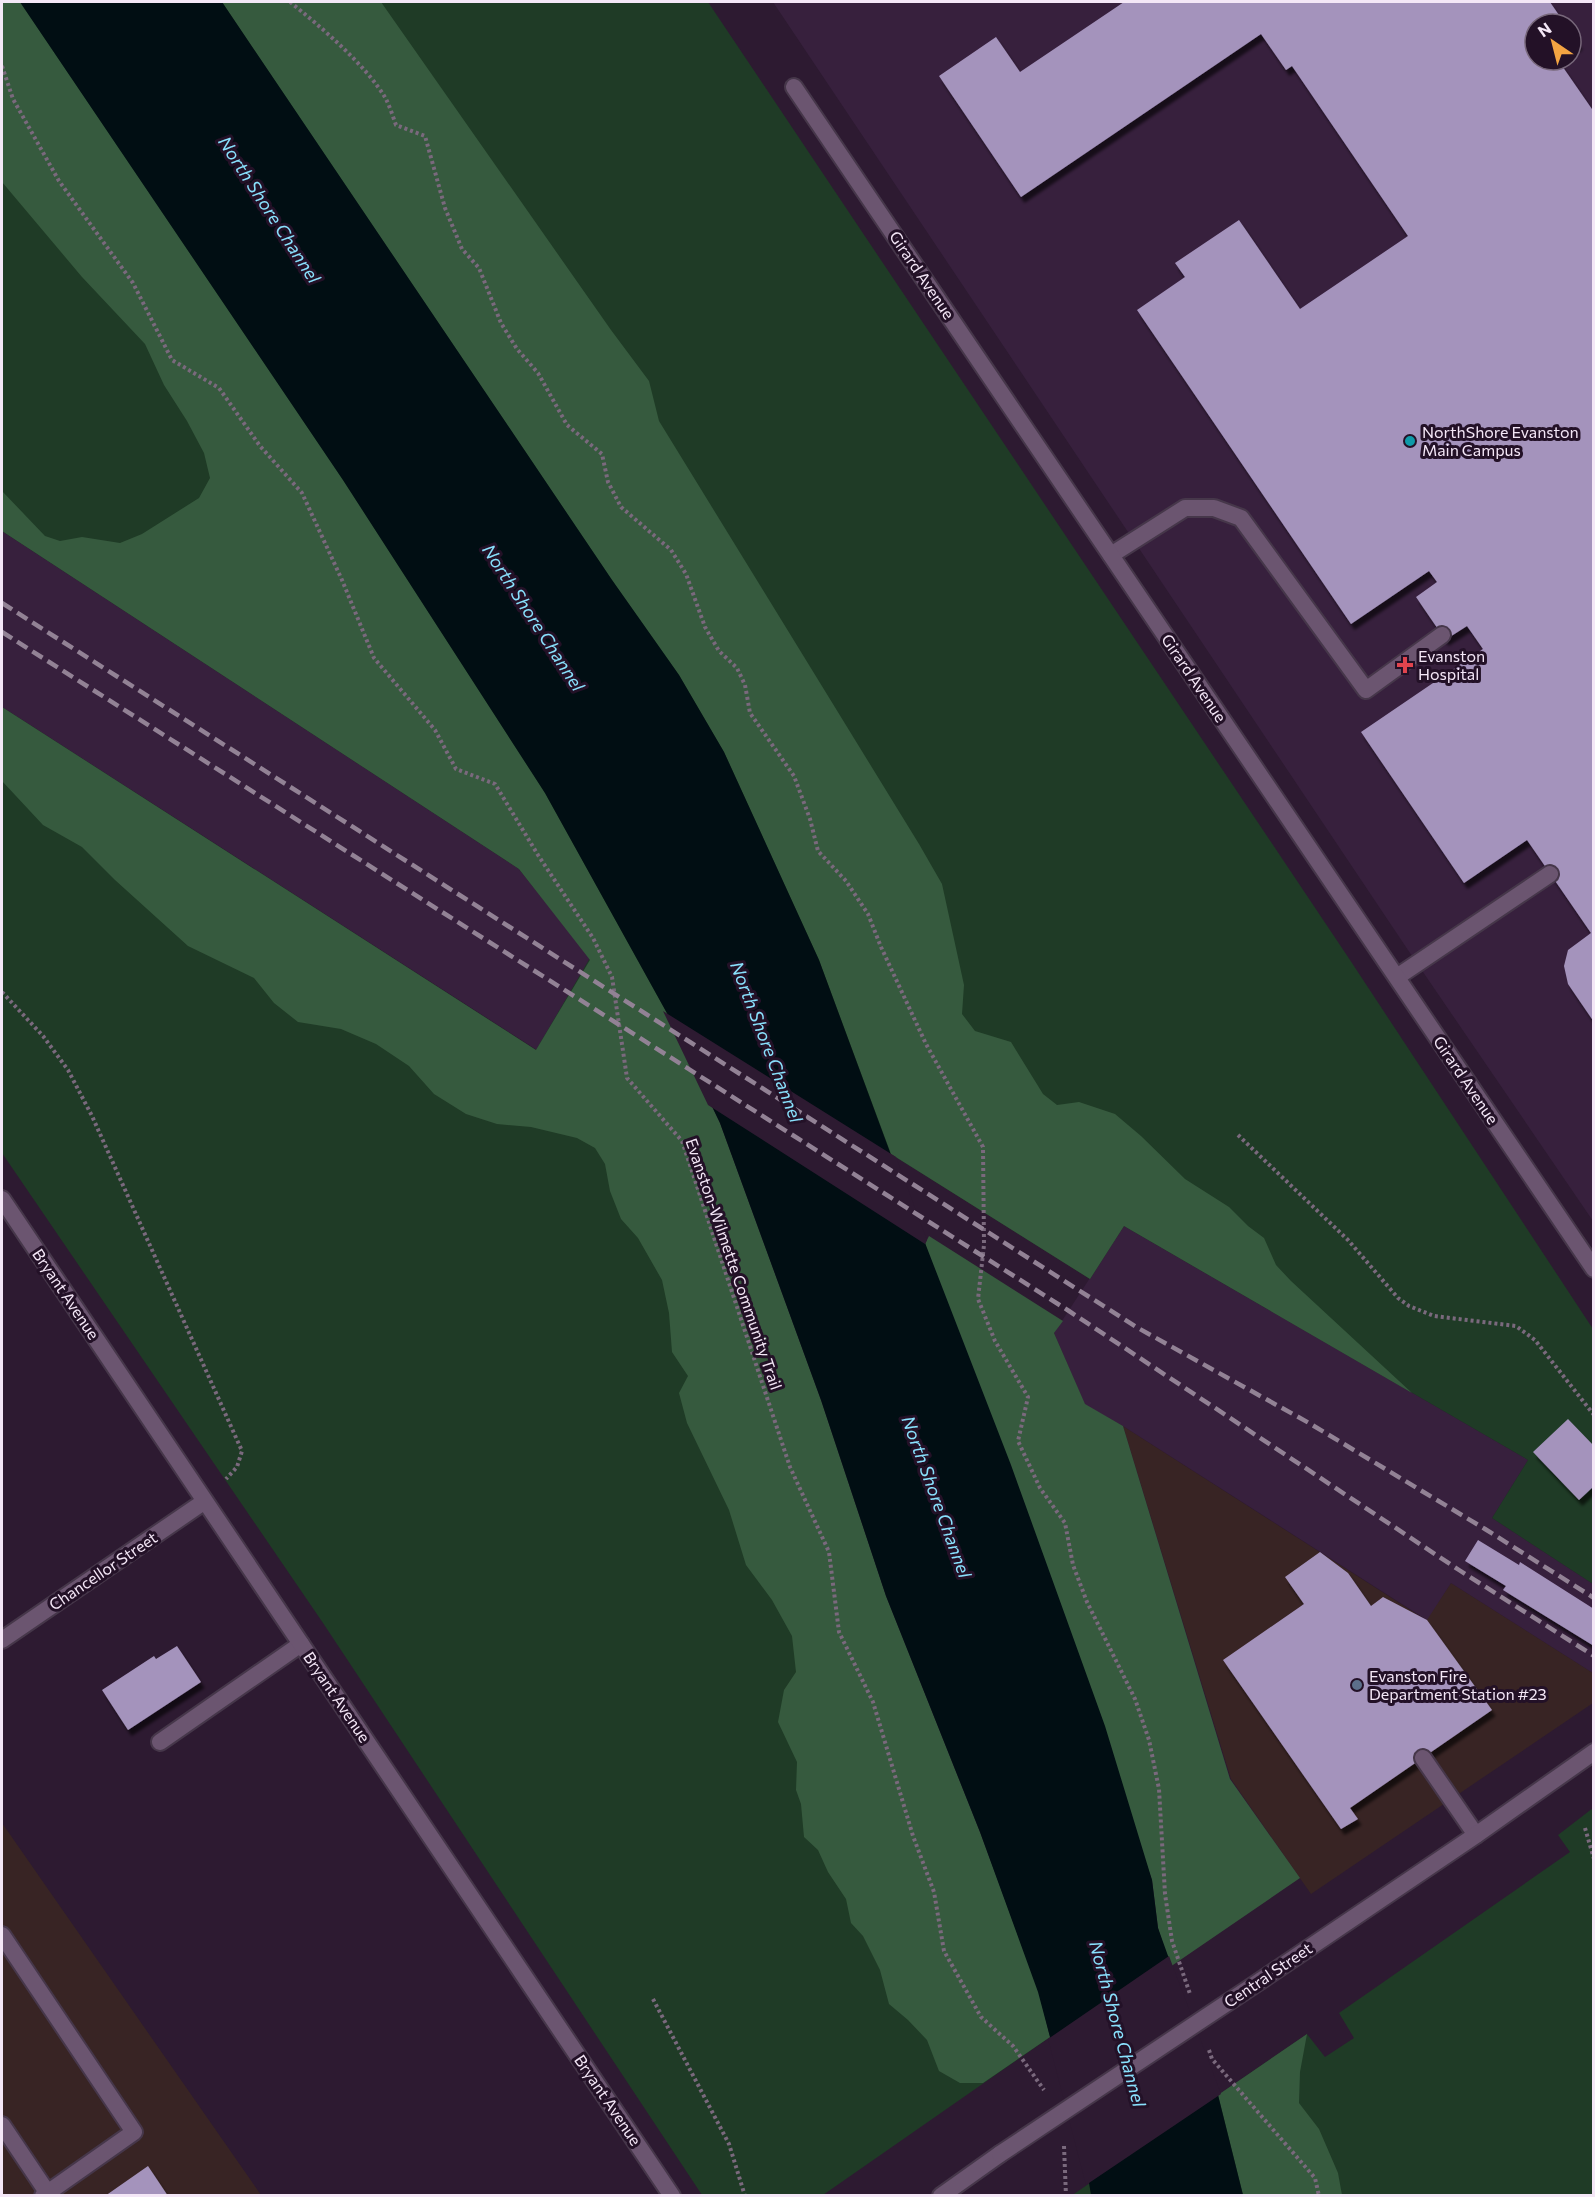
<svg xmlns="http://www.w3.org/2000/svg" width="1595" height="2197" font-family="Commissioner,sans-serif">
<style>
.commercial{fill:#382424}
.built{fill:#37203d;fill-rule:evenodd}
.green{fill:#1f3b26}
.forest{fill:#365a3e}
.water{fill:#010e13}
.pier{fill:#2d1a31}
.building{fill:#a493bc;filter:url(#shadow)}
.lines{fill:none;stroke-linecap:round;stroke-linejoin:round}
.service-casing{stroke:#46374a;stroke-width:20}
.minor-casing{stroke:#46374a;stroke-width:20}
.secondary-casing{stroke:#46374a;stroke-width:20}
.path{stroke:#7a697d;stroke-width:4;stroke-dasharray:3 3;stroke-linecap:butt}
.service{stroke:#6b5570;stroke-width:16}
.minor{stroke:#6b5570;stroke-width:16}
.secondary{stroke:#6b5570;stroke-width:16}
.rail{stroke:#928295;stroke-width:4.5;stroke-dasharray:12 6;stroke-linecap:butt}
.secondary-bridge-casing{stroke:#46374a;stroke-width:20;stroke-linecap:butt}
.secondary-bridge{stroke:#6b5570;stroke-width:16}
.culture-dot{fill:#0f9aa8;stroke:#231127;stroke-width:2}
.health-dot{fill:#e0444e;stroke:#231127;stroke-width:2}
.service-dot{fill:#5c6f8a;stroke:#231127;stroke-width:2}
.labels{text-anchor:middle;stroke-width:6;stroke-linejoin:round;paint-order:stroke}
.street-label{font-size:16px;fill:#f4e7f7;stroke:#231127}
.poi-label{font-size:16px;fill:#f4e7f7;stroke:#231127;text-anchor:start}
.water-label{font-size:18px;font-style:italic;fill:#89e1fd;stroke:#231127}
</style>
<defs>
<filter id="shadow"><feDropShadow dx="3.5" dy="6" stdDeviation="1.5" flood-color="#0009"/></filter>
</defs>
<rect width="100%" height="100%" fill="#2d1a31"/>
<!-- commercial -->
<path class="commercial" d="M1123 1426 1426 1620 1451 1583 1593 1673V1703L1311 1894 1231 1779Z
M2 1823 261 2195H2Z"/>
<!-- built -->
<path class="built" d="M773 2H1593V1221L1408 950ZM1535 24H1571V60H1535Z
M2 531 519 869 590 958 537 1050 2 707Z
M1124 1226 1528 1460 1492 1518 1593 1584V1673L1451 1583 1427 1620 1123 1426 1085 1405 1054 1333Z"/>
<!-- green -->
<path class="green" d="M2 2H708L1350 960 1593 1329V1584L1492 1518 1528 1460 1124 1226 1090 1279 669 1015 1050 2037 823 2195H702L323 1623 2 1153V707L536 1050 590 958 519 869 2 531Z
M1593 1808V2195L1071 2196 1307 2034 1325 2057 1354 2038 1339 2013 1570 1852 1558 1835Z"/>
<!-- forest -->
<path class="forest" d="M2 2H20L343 480 545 793 668 1015 720 1123 821 1400 886 1596 980 1832 1039 1992 1050 2037 983 2083H960L939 2071 927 2040 908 2020 889 2004 880 1970 863 1936 851 1923 846 1899 828 1872 818 1850 804 1837 801 1804 796 1790 797 1762 778 1722 784 1690 796 1672 792 1636 772 1600 746 1565 729 1510 687 1423 679 1393 688 1376 672 1352 669 1313 662 1280 638 1238 621 1219 610 1191 605 1164 595 1148 577 1138 531 1127 497 1124 466 1114 434 1094 409 1066 376 1044 341 1029 298 1022 274 1003 254 978 188 946 115 880 82 847 43 825 2 781V707L536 1050 590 960 519 869 2 531V491L45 536 60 541 82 537 120 543 142 534 199 498 210 478 204 453 187 421 164 385 145 344 82 277 2 182Z
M222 2H381L611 330 649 381 659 421 919 844 942 884 964 985 962 1014 975 1031 1011 1042 1043 1094 1057 1105 1079 1102 1115 1114 1141 1136 1185 1179 1229 1207 1248 1226 1264 1238 1276 1265 1291 1281 1412 1393 1124 1226 1090 1279 891 1154 819 960 724 752 679 675 612 580Z
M929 1236 1063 1321 1054 1333 1085 1404 1123 1426 1230 1779 1300 1878 1170 1967 1158 1928 1152 1880 925 1244Z
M1307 2034 1300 2072 1299 2103 1319 2129 1338 2173 1342 2195H1243L1218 2095Z"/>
<!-- water -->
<path class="water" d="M20 2H222L612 580 679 675 724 752 819 960 891 1155 1011 1465 1105 1726 1152 1880 1158 1928 1218 2095 1243 2195H1091L1089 2183 1038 1992 980 1832 886 1596 821 1400 720 1123 668 1015 545 793 343 480Z"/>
<!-- pier -->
<path class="pier" d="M663 1011 896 1157 927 1240 925 1244 708 1105Z
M1169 1956 1221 2094 1086 2185 1048 2039Z"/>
<!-- building -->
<path class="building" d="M1124 2H1550L1565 24H1535V60H1558L1594 112V1022L1568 984 1564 966 1568 950 1591 933 1527 840 1464 883 1361 732 1483 649 1467 626 1445 640 1442 635 1416 597 1437 582 1429 571 1351 624 1137 310 1185 277 1175 263 1239 220 1300 309 1408 236 1292 66 1286 70 1261 34 1021 197 939 76 996 37 1020 72Z
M1571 32 1579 44 1571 49Z
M1568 1419 1594 1446V1486L1579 1500 1533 1452Z
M1478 1540 1519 1565 1520 1562 1594 1609V1646L1503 1590 1506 1586 1465 1561Z
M1320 1552 1348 1573 1371 1606 1383 1597 1427 1620 1492 1710 1350 1808 1358 1819 1341 1829 1223 1660 1304 1604 1285 1577Z
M177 1646 201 1682 128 1730 102 1690 154 1656 156 1659Z
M148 2166 168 2196H105Z"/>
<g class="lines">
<defs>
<path id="service" d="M1111 555 1185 508H1214L1241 518 1366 690 1442 635
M1397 977 1550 874
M160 1742 301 1644
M1423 1758 1476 1835
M2 1935 134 2132 43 2196
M2 2125 47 2192"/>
<path id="minor" d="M794 87 1594 1269
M2 1199 672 2196
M2 1640 205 1501"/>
<path id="secondary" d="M1260 1981 1476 1835 1594 1752
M941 2196 1000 2154"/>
</defs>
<!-- service casing -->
<use href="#service" class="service-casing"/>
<!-- minor casing -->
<use href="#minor" class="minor-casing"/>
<!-- secondary casing -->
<use href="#secondary" class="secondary-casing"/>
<!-- path -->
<path class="path" d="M290 2C320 26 367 66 386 99 390 107 393 117 396 125L425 136 445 208 462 249 479 268 501 323 517 349 538 373 567 425 602 454 608 482 621 507 671 550 686 574 705 627 719 651 737 668 745 685 750 713 794 776 810 819 818 851 846 881 868 914 881 947 926 1044 983 1147 984 1245 978 1299 995 1341 1028 1397 1018 1441 1040 1488 1065 1523 1073 1565 1087 1602 1135 1699 1149 1740 1159 1789 1165 1894 1172 1941 1190 1994
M2 66 13 99 59 181 133 283 172 360 219 388 260 446 302 493 342 580 374 658 435 730 456 769 495 784 538 855 593 938 612 977 627 1078 682 1141 790 1467 829 1552 839 1632 873 1702 913 1836 934 1892 944 1951 981 2017 1013 2046 1044 2090
M2 992 43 1036 68 1070 92 1116 242 1451 237 1467 226 1479
M1238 1135 1348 1240 1398 1298 1409 1306 1434 1316 1516 1326 1535 1340 1594 1415
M1585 1828 1594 1859
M653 1999 729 2144 745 2196
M1209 2050 1212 2059 1315 2178 1319 2196
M1064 2146 1066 2196"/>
<!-- service -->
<use href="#service" class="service"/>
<!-- minor -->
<use href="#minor" class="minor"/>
<!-- secondary -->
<use href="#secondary" class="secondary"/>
<!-- rail -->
<path class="rail" d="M2 603 1138 1328 1309 1423 1485 1529 1594 1598
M2 632 1069 1311 1459 1570 1594 1656"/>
<defs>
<path id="secondary-bridge" d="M1000 2154 1260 1981"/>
</defs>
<!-- secondary-bridge casing -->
<use href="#secondary-bridge" class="secondary-bridge-casing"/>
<!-- secondary-bridge -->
<use href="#secondary-bridge" class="secondary-bridge"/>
</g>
<!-- markers -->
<circle class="culture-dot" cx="1410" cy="441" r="6"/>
<path class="health-dot" d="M1402 656h6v6h6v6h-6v6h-6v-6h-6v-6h6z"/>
<circle class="service-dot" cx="1357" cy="1685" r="6"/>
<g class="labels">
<!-- street labels -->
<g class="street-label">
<text transform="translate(922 275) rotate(56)" y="6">Girard Avenue</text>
<text transform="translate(1194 678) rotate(56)" y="6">Girard Avenue</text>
<text transform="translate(1466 1080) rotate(56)" y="6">Girard Avenue</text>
<text transform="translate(734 1264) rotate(71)" y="6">Evanston-Wilmette Community Trail</text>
<text transform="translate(66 1294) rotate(56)" y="6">Bryant Avenue</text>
<text transform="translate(103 1571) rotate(-34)" y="6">Chancellor Street</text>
<text transform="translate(337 1697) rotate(56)" y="6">Bryant Avenue</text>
<text transform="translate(1268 1975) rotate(-34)" y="6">Central Street</text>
<text transform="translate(608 2100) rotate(56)" y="6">Bryant Avenue</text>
</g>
<!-- poi labels -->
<g class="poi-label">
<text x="1422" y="438">NorthShore Evanston<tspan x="1422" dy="18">Main Campus</tspan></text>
<text x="1418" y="662">Evanston<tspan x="1418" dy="18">Hospital</tspan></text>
<text x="1369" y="1682">Evanston Fire<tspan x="1369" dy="18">Department Station #23</tspan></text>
</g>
<!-- water labels -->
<g class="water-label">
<text transform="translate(269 210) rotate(57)" y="6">North Shore Channel</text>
<text transform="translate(533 618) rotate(57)" y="6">North Shore Channel</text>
<text transform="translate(766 1042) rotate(69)" y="6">North Shore Channel</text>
<text transform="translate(936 1497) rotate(70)" y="6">North Shore Channel</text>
<text transform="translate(1117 2024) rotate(75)" y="6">North Shore Channel</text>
</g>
</g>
<!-- border -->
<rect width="1595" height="2197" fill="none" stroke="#f4e7f7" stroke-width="6"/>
<!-- north arrow -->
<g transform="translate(1553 42) rotate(325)"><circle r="28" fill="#231127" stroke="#77677a" stroke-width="1.5"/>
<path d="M0-4.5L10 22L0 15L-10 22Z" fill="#f3a442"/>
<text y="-9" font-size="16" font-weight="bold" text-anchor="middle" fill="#f4e7f7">N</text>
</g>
</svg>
